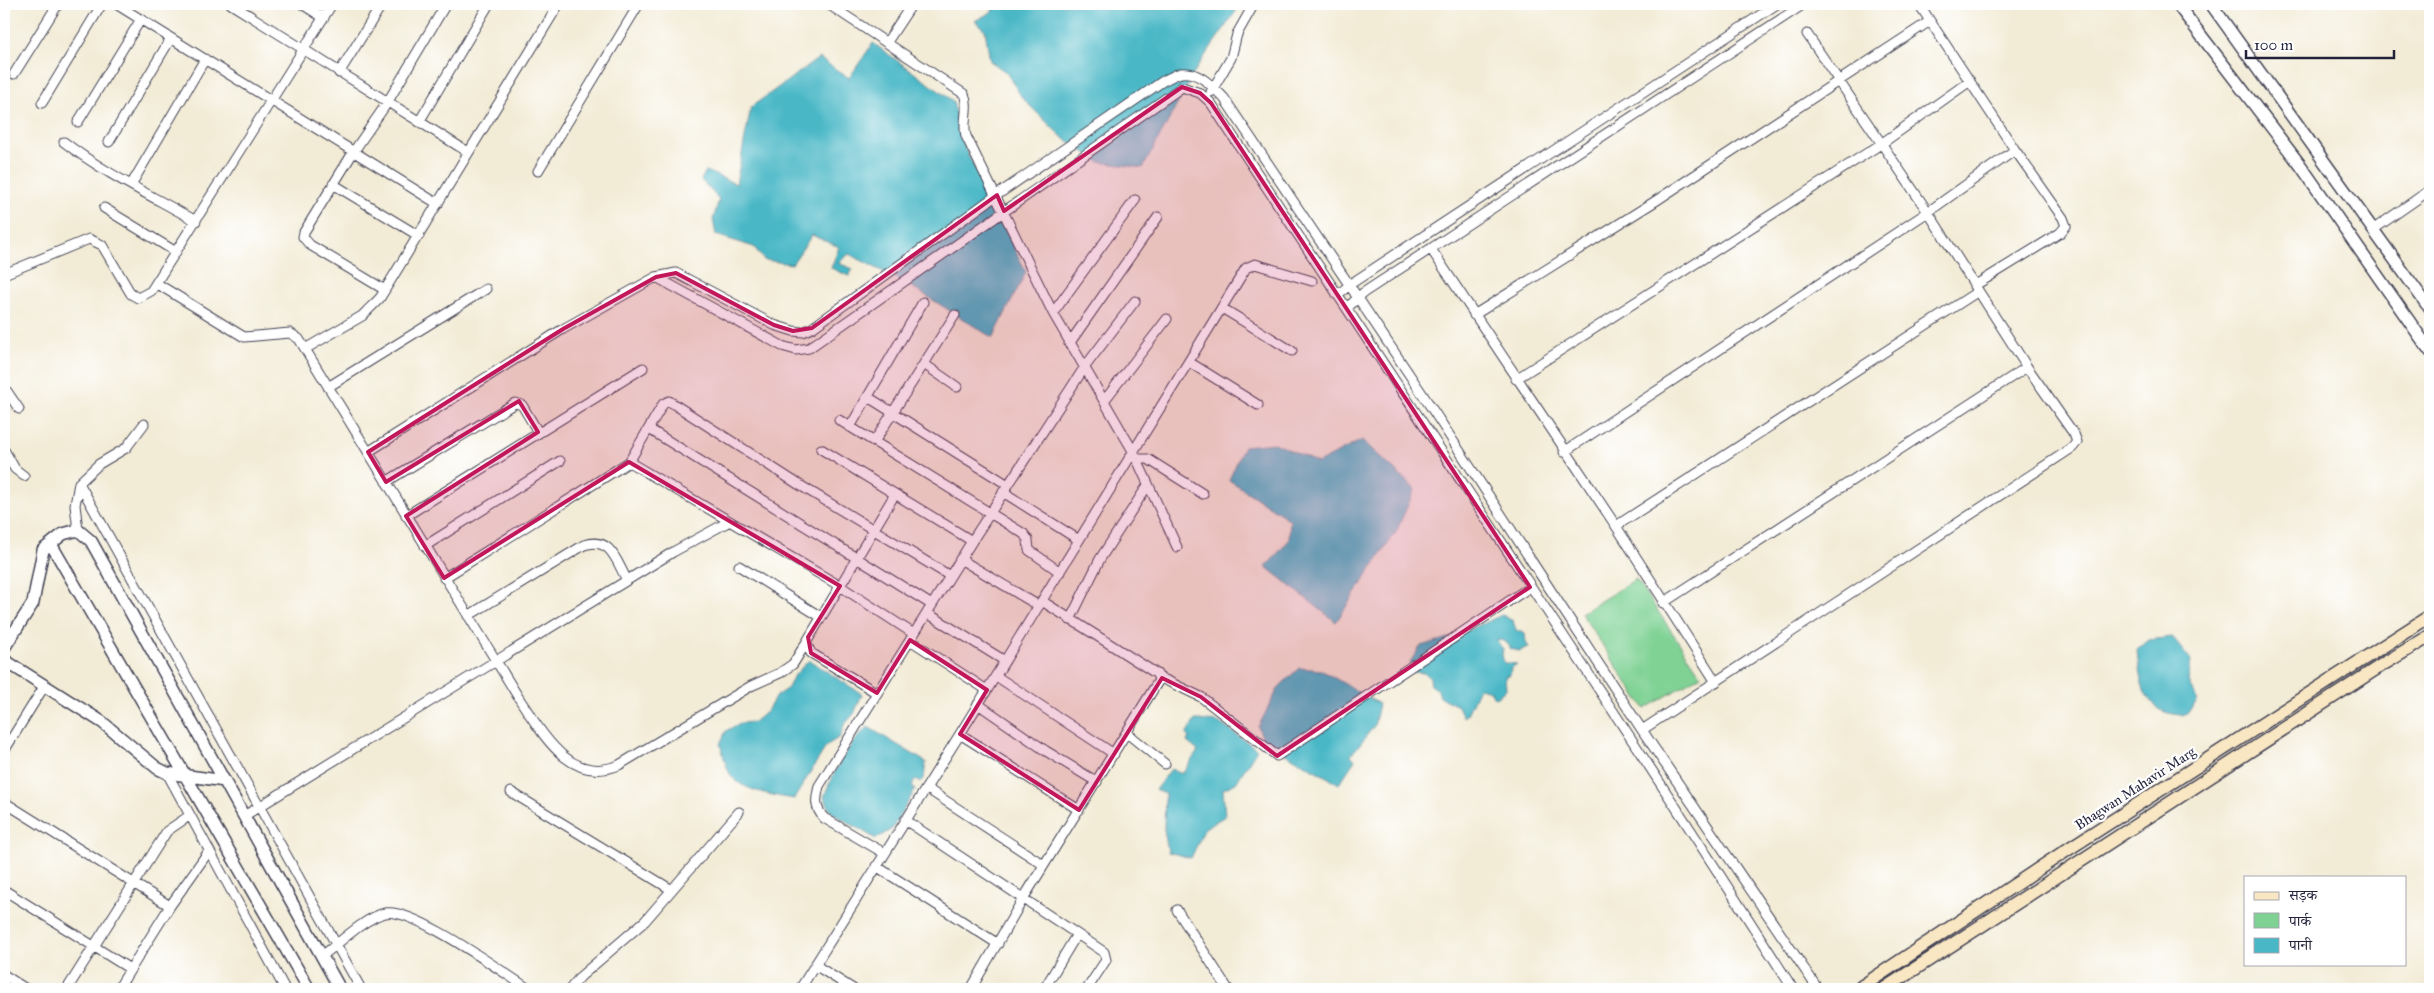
<svg xmlns="http://www.w3.org/2000/svg" width="2434" height="993" font-family="'IM FELL Great Primer','Noto Serif Devanagari',serif">
<style>
.green{fill:#7fd294;stroke:#507a68}
.water{fill:#4ab7c6;stroke:#366c80}
.lines{fill:none;stroke-linecap:round;stroke-linejoin:round}
.minor-casing{stroke:#414052;stroke-width:11}
.tertiary-casing{stroke:#414052;stroke-width:14}
.secondary-casing{stroke:#414052;stroke-width:15}
.minor{stroke:#fff;stroke-width:9}
.tertiary{stroke:#fff;stroke-width:11}
.secondary{stroke:#f9e7c3;stroke-width:12}
.marked{fill:#c2185b;fill-opacity:0.2;stroke:#c2185b;stroke-width:4;stroke-linejoin:round}
.labels{text-anchor:middle;stroke-width:4.5;stroke-linejoin:round;paint-order:stroke}
.street-label{font-size:14px;fill:#22223b;stroke:#fff}
</style>
<rect width="100%" height="100%" fill="#fff"/>
<filter id="ink" filterUnits="userSpaceOnUse"><feTurbulence type="fractalNoise" baseFrequency=".02" numOctaves="2"/><feDisplacementMap in="SourceGraphic" scale="10" xChannelSelector="R" yChannelSelector="G"/><feConvolveMatrix kernelMatrix="1 2 1 2 8 2 1 2 1" color-interpolation-filters="sRGB"/></filter>
<filter id="wash" filterUnits="userSpaceOnUse"><feTurbulence type="fractalNoise" baseFrequency=".0096" numOctaves="4" result="noise"/><feDisplacementMap in="SourceGraphic" scale="20" xChannelSelector="R" yChannelSelector="G"/><feGaussianBlur stdDeviation="1.12" result="paint"/><feColorMatrix in="noise" values="0 0 0 0 0 0 0 0 0 0 0 0 0 0 0 0 0 1.4 0 .05"/><feComposite in="paint" operator="in"/></filter>
<g filter="url(#wash)">
<rect width="100%" height="100%" fill="#f2ebd5"/>
<!-- green -->
<path class="green" d="M1636 579 1701 675 1645 709 1581 613Z"/>
<!-- water -->
<path class="water" d="M991 4H1241L1198 66 1143 168 1099 162 1062 137 1023 99 1006 72 990 61 985 30 975 21 993 11Z
M873 43 953 101 962 142 1026 272 993 338 909 285 849 254 838 263 853 269 849 276 831 268 839 247 812 235 792 264 764 260 754 247 716 235 713 220 719 199 701 180 706 171 736 184 751 107 819 58 849 78Z
M1362 440 1415 489 1396 532 1336 622 1266 567 1289 540 1290 520 1229 480 1244 446 1275 443 1318 463Z
M1502 615 1513 621 1516 630 1525 634 1526 643 1529 647 1519 651 1511 649C1507 642 1504 640 1496 640L1503 649 1502 655 1504 663 1517 664 1511 668 1510 675 1505 676 1506 689 1496 698 1493 696 1491 691 1479 688 1467 714 1463 717 1458 706 1440 697 1438 690 1431 686 1430 678 1424 673 1414 672 1410 662 1421 646 1455 636Z
M2172 637 2191 661 2188 681 2197 701 2184 716C2177 714 2167 714 2161 710 2140 698 2139 671 2137 650L2149 640Z
M809 660 862 694 854 714 844 725 840 737 827 745 794 799C776 796 744 791 732 777 726 769 723 753 720 744L726 731 740 723 754 722 767 711 776 696 788 688 793 677Z
M1299 668 1321 670 1379 704 1374 726 1351 755 1355 760 1339 784 1264 741 1258 727 1279 687Z
M1195 720 1218 722 1257 749 1236 783 1223 789 1225 816 1205 828 1191 858 1168 852 1164 829 1165 794 1155 790 1171 769 1182 774 1198 751 1187 742 1189 737 1186 735Z
M868 727 926 762 924 778 920 782 915 780 912 786 915 790 892 829 876 839 831 812 824 797C833 772 848 744 868 727Z"/>
</g>
<g filter="url(#ink)">
<g class="lines">
<defs>
<path id="minor" d="M116 4 438 204
M231 4 468 152
M302 4 324 18
M828 4 964 94C970 107 962 122 966 136L1053 313 1133 451 1177 547
M1919 4 1930 21
M887 42 912 4
M339 73 382 4
M14 74 58 4
M1211 92 1231 58 1237 34 1254 4
M42 103 102 4
M78 122 141 19
M419 122 489 4
M64 142C104 173 152 196 196 221
M109 142 171 38
M538 171 639 4
M333 184 419 236
M131 185 205 59
M104 208 176 252
M2374 229 2430 190
M1431 249 1616 526 1716 682
M4 274 89 239 102 245 131 294 138 298 151 291 332 4
M656 277 782 346 796 350 809 348 1182 87 1200 93 1211 103C1405 398 1603 691 1793 989
M156 283 244 337 290 333 299 339 520 700C543 734 570 785 619 765L751 686 780 673 793 664 806 643
M385 290 310 245 303 237 304 232 354 151 387 103 446 4
M1337 295 1355 281 1777 4
M1222 308 1292 351
M1347 308 1363 293 1804 4
M1053 313 1135 200
M1474 315 1654 202 1930 21 2015 150 2063 218 2066 226 2060 233 1974 286
M1069 344 1158 217
M305 349 362 316 380 298 559 4
M1189 362 1258 405
M924 364 957 387
M1516 379 1881 144 1970 81
M4 387 19 409
M328 387 486 289
M868 397 1008 485
M1104 401 1167 319
M839 420 1024 534 1028 540 1029 550 1060 572
M850 427 923 302
M649 429 932 605
M874 442 955 315
M821 449 972 541
M4 450 15 469 24 476
M368 452 563 329 656 277 676 273 774 325 793 331 803 332 812 328 997 195 1163 81C1168 79 1175 74 1181 73 1198 70 1213 87 1224 98L1421 392 1642 730 1818 989
M1564 452 1928 212 2015 150
M1136 459H1148L1203 494
M629 462 840 586 914 634
M386 482 515 403 522 405 538 432
M79 483 361 989
M1003 492 1079 540
M406 516 643 368
M1616 526 1977 292
M78 530 75 505 79 483 99 464 126 448 144 424
M425 546 560 461
M960 559 1039 606
M739 566 821 617
M444 578 629 462 663 404 669 401 798 484 950 576
M1663 603 2027 367
M927 613 1005 661
M468 616 584 545C611 536 616 561 627 580
M1070 620 1100 559 1148 485
M910 640 987 690
M996 676 1114 754
M1159 677 1201 697 1277 756 1530 587
M877 693 811 653 806 643 895 494
M978 704 1046 751 1097 782
M1642 730 2072 448 2077 442 2074 434 2027 367 1928 212 1807 34
M1127 733 1165 764
M960 734 1079 810
M4 751 45 685
M167 773 285 989
M926 788 1044 865
M511 792 672 890
M4 802 170 906
M244 816 673 552 728 522
M905 820 1104 952 1106 960 1087 989
M884 853 824 818C814 807 816 799 819 786L972 541 1084 368 1135 301
M876 866 998 944
M4 890 130 969
M1177 910 1228 989
M322 956C338 944 366 917 385 913 413 907 502 972 529 989
M815 965 853 989
M4 975 26 989
M67 989 167 831 189 816
M118 989 170 906 209 851
M570 989 581 976 645 921 739 812
M800 989 960 734 1246 268 1255 264 1312 281
M971 989 1023 899 1159 680 1157 674 1042 601
M1044 989 1077 934"/>
<path id="tertiary" d="M2177 4 2301 166 2430 351
M2211 4 2430 309
M51 544 309 989
M4 648 33 603 43 550 63 534 78 530 91 541 340 989
M4 660 102 722 157 768 167 773 225 781"/>
<path id="secondary" d="M1858 989 2070 848 2430 616
M1884 989 2385 663 2430 636"/>
</defs>
<!-- minor casing -->
<use href="#minor" class="minor-casing"/>
<!-- tertiary casing -->
<use href="#tertiary" class="tertiary-casing"/>
<!-- secondary casing -->
<use href="#secondary" class="secondary-casing"/>
<!-- minor -->
<use href="#minor" class="minor"/>
<!-- tertiary -->
<use href="#tertiary" class="tertiary"/>
<!-- secondary -->
<use href="#secondary" class="secondary"/>
</g>
</g>
<!-- marked area -->
<path class="marked" d="M1182 87 1200 93 1211 103 1530 587 1277 756 1201 697 1162 678 1079 810 960 734 987 690 910 640 877 693 811 653 808 637 840 586 629 462 444 578 406 516 538 432 519 401 386 482 368 452 563 329 656 277 676 273 774 325 793 331 812 328 997 195 1004 211Z"/>
<g class="labels">
<!-- street labels -->
<g class="street-label">
<text transform="translate(2135 788) rotate(-33)" y="5">Bhagwan Mahavir Marg</text>
</g>
</g>
<!-- margin -->
<rect width="2434" height="993" fill="none" stroke="#fff" stroke-width="20"/>
<!-- legend -->
<rect x="2244" y="876" width="162" height="90" fill="#ffffff" stroke="#a7a7b1"/>
<rect x="2254" y="892" width="25" height="8" fill="#f9e7c3" stroke="#a7a7b1"/>
<text x="2289" y="900" font-size="15" fill="#22223b">सड़क</text>
<rect x="2254" y="913" width="25" height="15" fill="#7fd294" stroke="#a7a7b1"/>
<text x="2289" y="926" font-size="15" fill="#22223b">पार्क</text>
<rect x="2254" y="938" width="25" height="15" fill="#4ab7c6" stroke="#a7a7b1"/>
<text x="2289" y="950" font-size="15" fill="#22223b">पानी</text>
<!-- scale -->
<path d="M2246 50v8h148v-8" fill="none" stroke="#22223b" stroke-width="2.5"/>
<text x="2254" y="50" font-size="15" fill="#22223b" stroke="#ffffff" stroke-width="4" paint-order="stroke">100 m</text>
</svg>
